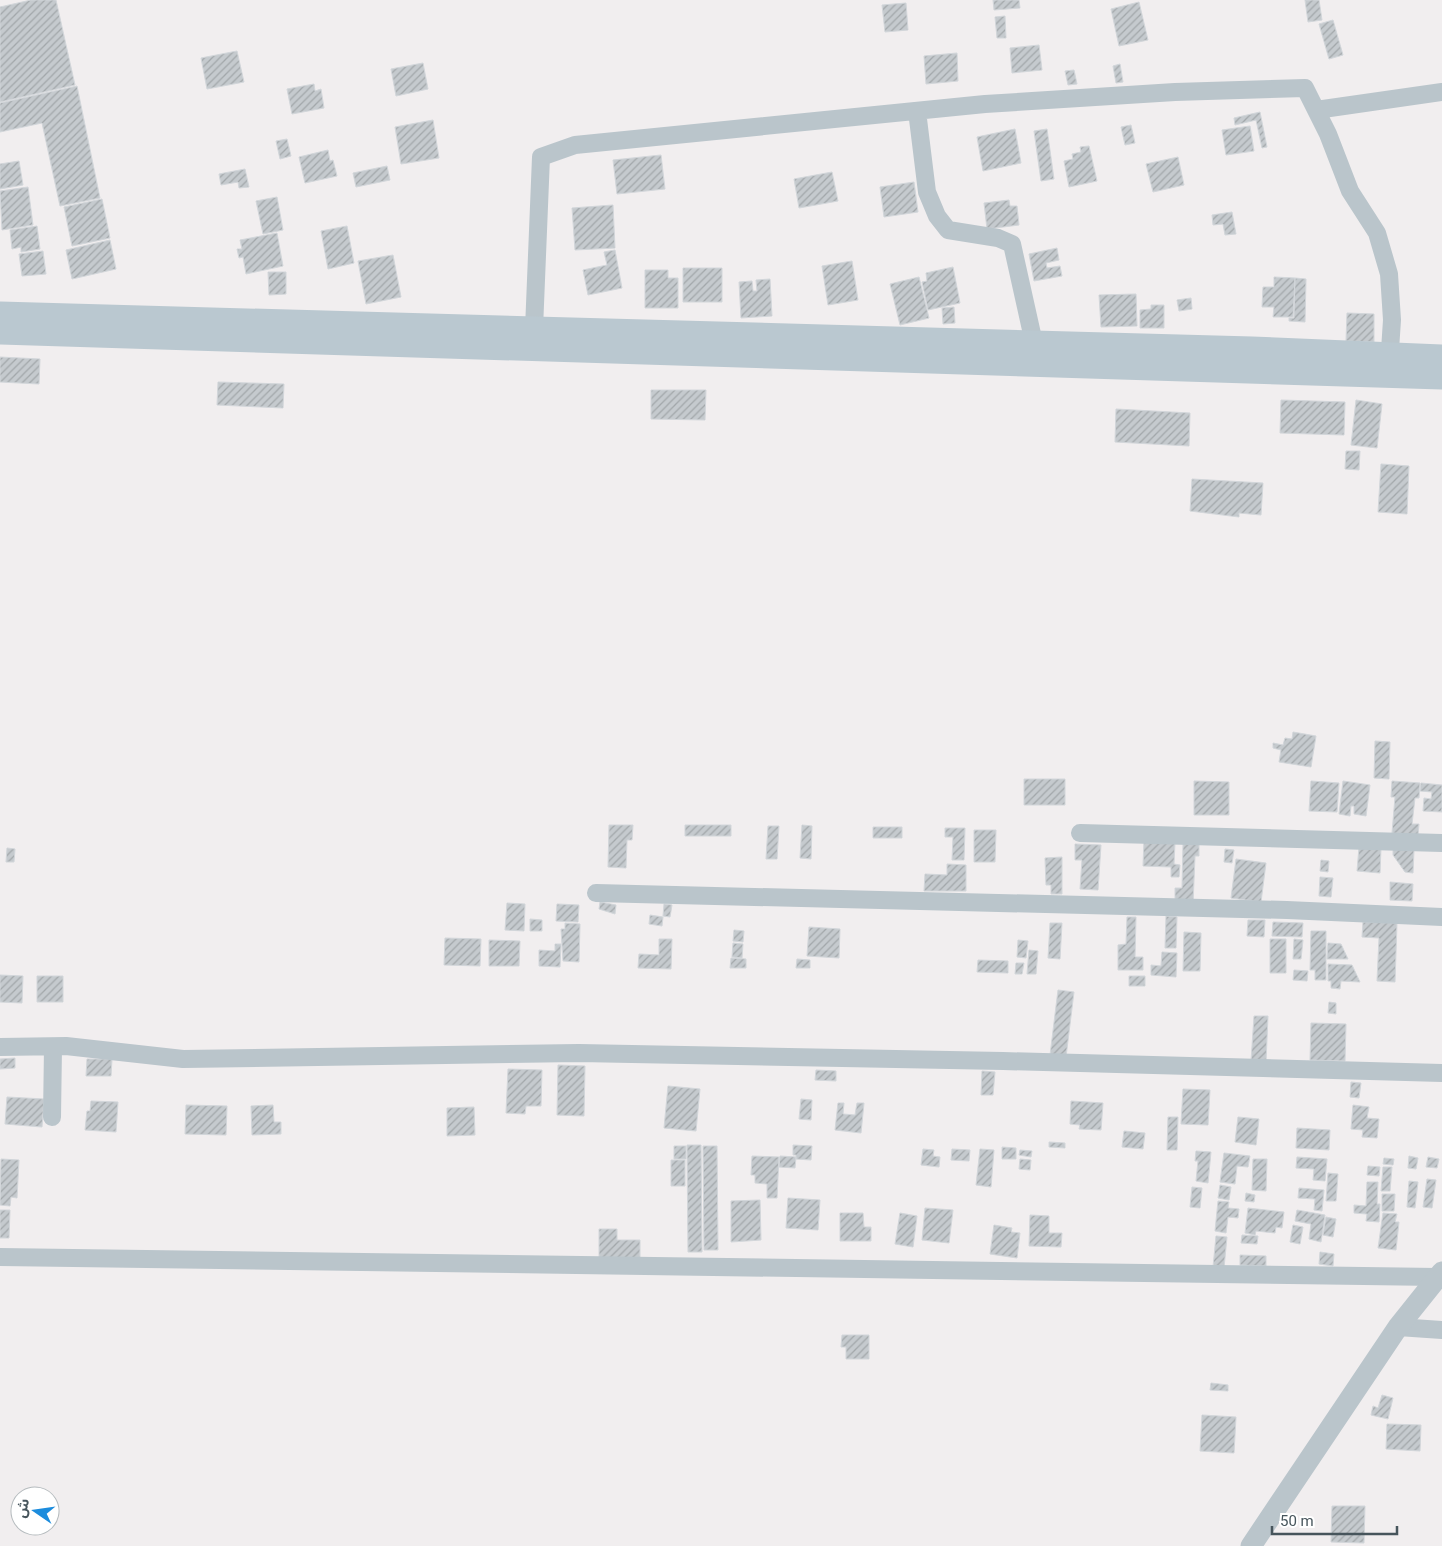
<svg xmlns="http://www.w3.org/2000/svg" width="1442" height="1546" font-family="Roboto,'Noto Sans Arabic',sans-serif">
<style>
.building{fill:url(#building-hatch);stroke:#d2d6da}
.lines{fill:none;stroke-linecap:round;stroke-linejoin:round}
.minor{stroke:#bac5cb;stroke-width:18}
.tertiary{stroke:#bac5cb;stroke-width:21}
.secondary{stroke:#bac8d0;stroke-width:25}
</style>
<defs>
<pattern id="building-hatch" width="6" height="6" patternUnits="userSpaceOnUse" patternTransform="scale(1.25)"><rect width="6" height="6" fill="#c5cace"/><path d="M-1 1l2-2M0 6l6-6M5 7l2-2" fill="none" stroke="#a2a7aa"/></pattern>
</defs>
<rect width="100%" height="100%" fill="#f1eeef"/>
<!-- building -->
<path class="building" d="M31 0H56L75 85 0 102V7Z
M993 0H1019L1020 8 994 10Z
M1305 0H1319L1322 20 1308 22Z
M1139 2 1148 40 1119 46 1111 9Z
M906 3 908 30 885 32 882 5Z
M1005 16 1006 38H997L995 17Z
M1333 20 1343 55 1329 59 1319 24Z
M1039 45 1042 70 1012 73 1010 48Z
M237 51 244 82 207 89 201 58Z
M957 53 958 81 926 84 924 56Z
M423 63 428 89 396 96 391 69Z
M1120 64 1123 82 1116 83 1113 66Z
M1074 70 1077 84 1068 85 1065 71Z
M314 84 315 91 321 89 324 108 292 114 287 89Z
M77 86 100 198 60 206 42 123 0 132V103Z
M1260 112 1267 147 1262 148 1256 120 1235 125 1234 118Z
M433 120 439 158 401 164 395 127Z
M1131 125 1135 143 1125 145 1121 127Z
M1250 126 1254 151 1226 155 1222 130Z
M1015 129 1021 163 983 171 977 137Z
M1047 129 1054 179 1041 181 1034 131Z
M287 139 291 156 280 159 276 141Z
M1089 146 1097 181 1069 187 1064 161 1073 159 1072 154 1081 152 1080 147Z
M328 150 330 161 333 160 337 176 305 183 299 157Z
M661 155 665 189 617 194 613 160Z
M1178 157 1184 185 1153 192 1146 164Z
M19 161 23 185 0 189V164Z
M387 166 390 180 356 187 353 173Z
M245 169 249 187 239 188 238 182 221 185 219 174Z
M832 172 838 201 799 208 794 179Z
M914 182 918 212 884 217 880 187Z
M28 187 33 225 2 230 0 191Z
M277 197 283 230 263 234 256 201Z
M102 199 110 238 72 246 64 207Z
M1009 200 1010 206H1017L1019 225 987 229 984 203Z
M613 205 615 248 575 250 572 208Z
M1232 212 1236 234 1225 235 1223 224 1213 225 1212 215Z
M37 226 40 249 21 252V247L12 249 10 230Z
M347 226 354 263 328 269 321 231Z
M277 233 283 266 246 274 243 257 239 258 237 249H242L240 240Z
M110 240 116 269 72 279 66 250Z
M1057 248 1059 260 1046 263 1047 268 1060 266 1062 276 1034 281 1029 254Z
M615 250 622 288 588 295 583 270 607 265 604 252Z
M43 251 46 274 22 276 19 254Z
M393 255 401 297 366 304 358 261Z
M852 261 858 300 828 305 822 266Z
M953 267 960 303 928 310 922 282 927 281 926 273Z
M683 268H722V302H683Z
M645 270H668V278H678V308H645Z
M268 272H286V294L269 295Z
M919 277 929 318 900 325 890 284Z
M1274 277 1295 278 1293 317H1273L1274 307H1262L1263 287H1274Z
M1295 278 1306 279 1305 322 1289 321V318H1294Z
M770 279 772 316 741 318 739 282 752 281 753 291H757L756 280Z
M1136 294 1137 326 1101 327 1099 295Z
M1191 298 1192 309 1179 311 1177 300Z
M1151 305H1164V328H1140V310L1151 309Z
M954 307 955 323 943 324 942 308Z
M1347 313 1374 314V342L1346 341Z
M0 357 40 359 39 384 0 382Z
M218 382 284 384 283 408 217 405Z
M651 390H706L705 420 651 419Z
M1281 400 1345 402 1344 435 1280 433Z
M1356 400 1382 404 1377 448 1351 445Z
M1116 409 1190 413 1189 446 1115 442Z
M1346 451H1360L1359 470 1345 469Z
M1381 464 1409 466 1407 514 1378 512Z
M1192 479 1263 483 1261 515 1239 513V517L1190 511Z
M1293 732 1316 736 1311 767 1279 762 1281 750 1273 748V743L1283 745 1285 738 1292 739Z
M1375 741 1390 742 1389 779 1374 778Z
M1024 779H1065V805H1024Z
M1194 781 1229 782V815H1194Z
M1311 781 1339 783 1337 812 1309 811Z
M1343 781 1370 785 1366 816 1354 814V806H1351L1350 816 1339 814Z
M1392 781 1420 783 1419 798H1415L1412 824H1419L1418 835 1392 833 1395 797H1391Z
M1421 783 1442 785V812L1423 811 1424 798 1431 799 1432 792 1420 791Z
M609 825H633L632 840H627L626 868 608 867Z
M685 825H731V836H685Z
M802 825 812 826 811 859 800 858Z
M768 826H779L777 859H766Z
M873 827H902V838H873Z
M945 828H965L964 860H952L953 837H945Z
M974 830H996L995 862H974Z
M1144 840 1175 842 1174 864 1180 865 1179 877H1171V867L1143 866Z
M1075 844 1101 845 1098 890 1080 889 1082 860H1075Z
M1183 844H1199V856H1195L1193 904 1175 903V888H1182Z
M1359 847 1381 848 1380 873 1357 871Z
M7 848 15 849 14 862H6Z
M1393 848 1414 850 1413 873 1405 872 1393 855Z
M1225 849 1234 850 1232 863 1224 862Z
M1062 857V894H1051V885H1046L1045 858Z
M1236 859 1266 863 1261 902 1231 898Z
M1321 860 1329 861 1328 872 1320 871Z
M947 864 966 865V891H924L925 874 947 875Z
M1320 877 1333 878 1331 897 1319 896Z
M1390 882 1413 884 1412 901 1390 900Z
M600 902 616 905 615 914 599 909Z
M507 903 525 904 524 931 505 930Z
M557 904 579 905 578 922 556 921Z
M664 904 672 905 670 917 663 916Z
M650 915 663 917 662 926 649 924Z
M1166 916 1177 917 1176 948H1165Z
M1127 917H1136L1135 957H1143V970H1118V945L1126 944Z
M530 919 542 920V931H530Z
M1248 920H1265L1264 937 1247 936Z
M1273 922 1303 923 1302 937 1272 936Z
M1363 922 1397 923 1395 982 1377 981 1379 938 1362 937Z
M565 923 580 924 579 962 563 961 561 929H565Z
M1050 923H1062L1060 959 1048 958Z
M809 927 840 929 839 958 807 956Z
M734 930 744 931 743 942 733 941Z
M1311 931H1326V980H1315V970H1310Z
M1184 932 1201 933 1200 971H1183Z
M445 938 481 939 480 966 444 965Z
M659 939H672L671 969 638 968 639 954 659 955Z
M1270 939H1286V973H1270Z
M1294 939 1303 940 1301 959H1293Z
M489 940 520 941 519 966H489Z
M1018 940 1028 941 1026 958 1017 957Z
M733 943 743 944 742 958 732 957Z
M1328 943 1341 944 1348 959H1327Z
M555 944H561L560 967 539 966V950L555 951Z
M1029 950 1038 951 1036 974H1027Z
M1162 952 1177 953 1176 977 1151 975V965L1161 966Z
M731 958 746 959V968H730Z
M797 959 810 960V968H796Z
M978 960 1008 961V973L977 972Z
M1016 963H1024L1022 974H1015Z
M1328 964 1352 965 1360 982 1341 981 1340 989 1331 988V981H1328Z
M1294 970 1308 971 1307 981 1293 980Z
M0 975 23 976 22 1003 0 1002Z
M37 976H63V1002H37Z
M1129 976H1145V986H1129Z
M1058 990 1074 992 1066 1057 1050 1055Z
M1329 1002 1336 1003V1014L1328 1013Z
M1254 1016H1268L1266 1062 1251 1061Z
M1311 1023 1346 1024 1345 1061 1310 1060Z
M15 1058V1068L0 1069V1059Z
M87 1059H112L111 1076H86Z
M558 1065 585 1066 584 1116 557 1115Z
M508 1069 542 1070 541 1106H526L525 1114 506 1113Z
M816 1070 836 1071V1081L815 1080Z
M982 1071 995 1072 993 1095H981Z
M1351 1082 1361 1083 1359 1098 1350 1097Z
M668 1086 700 1089 696 1131 664 1128Z
M1183 1089 1210 1090 1208 1125 1181 1124Z
M7 1097 44 1099 42 1127 5 1124Z
M801 1099 812 1100 811 1120 799 1119Z
M91 1101 118 1102 116 1132 85 1130 87 1111H90Z
M1071 1101 1103 1103 1101 1130 1079 1129 1080 1125 1070 1124Z
M838 1103H844L843 1114 855 1115 857 1103H864L861 1133 835 1130Z
M186 1105 227 1106 226 1135 185 1134Z
M273 1105 274 1122H281V1134L252 1135 251 1106Z
M1353 1105 1369 1107 1367 1118 1379 1119 1377 1138 1362 1137 1363 1130 1351 1129Z
M474 1107 475 1135 447 1136V1108Z
M1168 1117H1178L1177 1150H1167Z
M1238 1117 1259 1119 1256 1145 1235 1142Z
M1297 1128 1330 1130 1329 1150 1296 1148Z
M1124 1131 1145 1133 1143 1149 1122 1147Z
M1049 1142 1065 1143V1148L1049 1147Z
M687 1145H701L702 1252H688Z
M793 1145 812 1146 811 1160 796 1159V1155H793Z
M674 1146H686V1159H674Z
M703 1146H717L718 1250H704Z
M1002 1147 1016 1148V1159H1002Z
M923 1149 934 1150 933 1156 940 1157 939 1167 921 1165Z
M952 1149 970 1150 969 1161 951 1160Z
M980 1149 994 1150 991 1187 976 1185Z
M1020 1150 1032 1151 1031 1157 1019 1155Z
M1196 1151 1211 1152 1208 1183 1196 1181 1198 1161H1195Z
M1224 1153 1250 1156 1248 1167 1237 1166 1235 1184 1220 1182Z
M752 1156 779 1157 777 1198H767V1184L755 1183V1175H751Z
M780 1156 796 1157 795 1168 779 1167Z
M1409 1156 1418 1158 1416 1169 1408 1168Z
M1297 1157 1327 1159 1325 1181 1313 1180 1314 1169 1296 1168Z
M1428 1157 1439 1159 1437 1168 1426 1167Z
M1384 1158 1394 1159 1393 1165 1383 1164Z
M1 1159 19 1160 17 1198 11 1197 10 1206 0 1205Z
M1020 1159 1031 1160 1030 1170 1019 1169Z
M1253 1159H1267L1266 1191 1252 1190Z
M671 1160H685V1186H671Z
M1368 1166 1380 1167 1379 1176 1367 1175Z
M1383 1167H1392L1390 1191H1381Z
M1328 1173 1338 1174 1336 1201H1326Z
M1427 1179 1436 1180 1432 1208 1423 1207Z
M1409 1181 1418 1182 1415 1208 1407 1207Z
M1367 1182H1378L1377 1204H1380L1379 1222 1366 1221 1367 1214 1354 1213V1205L1366 1206Z
M1220 1185 1231 1187 1229 1200 1218 1198Z
M1192 1187 1202 1188 1200 1208 1190 1207Z
M1299 1188 1324 1190 1322 1211 1314 1210 1315 1199 1298 1198Z
M1246 1193 1255 1195 1254 1202 1245 1201Z
M1382 1194H1395L1394 1211H1382Z
M788 1198 820 1200 818 1230 786 1228Z
M760 1200 761 1240 731 1242V1201Z
M1218 1201 1229 1202 1228 1208 1239 1209 1238 1218 1228 1217 1226 1233 1215 1231Z
M925 1208 953 1210 949 1243 922 1240Z
M1248 1208 1284 1212 1282 1228 1276 1227 1275 1233 1256 1231 1255 1235 1245 1233Z
M0 1210H10L9 1238H0Z
M1297 1210 1325 1215 1321 1242 1309 1239 1311 1224 1295 1221Z
M840 1213H863L864 1227H871V1241H840Z
M900 1213 917 1216 913 1247 895 1244Z
M1383 1213 1397 1214 1395 1222H1399L1396 1250 1378 1248Z
M1030 1215 1049 1216V1233H1062L1061 1247 1029 1246Z
M1326 1217 1336 1219 1333 1237 1323 1235Z
M994 1225 1012 1228 1011 1232 1020 1233 1017 1258 990 1254Z
M1293 1225 1303 1227 1300 1244 1290 1242Z
M599 1229H617V1240H640V1259H599Z
M1242 1235 1258 1236 1257 1244 1241 1243Z
M1216 1236 1227 1237 1224 1268 1213 1267Z
M1320 1252 1334 1254 1333 1266 1319 1264Z
M1240 1255 1266 1256V1266L1240 1265Z
M842 1335H869V1359H846V1347H841Z
M1211 1383 1228 1385V1391L1210 1390Z
M1382 1395 1393 1398 1388 1419 1371 1415 1373 1406 1378 1408Z
M1202 1415 1236 1417 1234 1453 1200 1451Z
M1387 1424 1421 1425 1420 1451 1386 1449Z
M1332 1506H1365L1364 1543 1331 1542Z"/>
<g class="lines">
<!-- minor -->
<path class="minor" d="M1316 110 1442 92
M917 111 927 192 937 216 948 230 998 238 1012 244 1034 343
M534 329 541 157 575 145 985 104 1175 92 1305 88 1328 134 1350 191 1377 233 1389 274 1392 320 1389 365
M1080 833 1442 843
M596 893 1287 910 1442 917
M0 1047 66 1046 183 1059 579 1053 1003 1061 1442 1073
M52 1117 53 1047
M0 1257 1438 1277
M1398 1327 1442 1330"/>
<!-- tertiary -->
<path class="tertiary" d="M1251 1546 1398 1327 1442 1272"/>
<!-- secondary -->
<path class="secondary" d="M0 314 1252 349 1442 357
M0 332 1442 377"/>
</g>
<!-- north arrow -->
<g transform="translate(35 1511) rotate(283)"><circle r="24" fill="#ffffff" stroke="#b5bbbe"/>
<path d="M0-4L9 19L0 12L-9 19Z" fill="#1c8cdd"/>
<text y="-8" font-size="14" font-weight="bold" text-anchor="middle" fill="#47555c">ش</text>
</g>
<!-- scale -->
<path d="M1272 1526v8h125v-8" fill="none" stroke="#47555c" stroke-width="2.5"/>
<text x="1280" y="1526" font-size="15" fill="#47555c" stroke="#ffffff" stroke-width="4" paint-order="stroke">50 m</text>
</svg>
